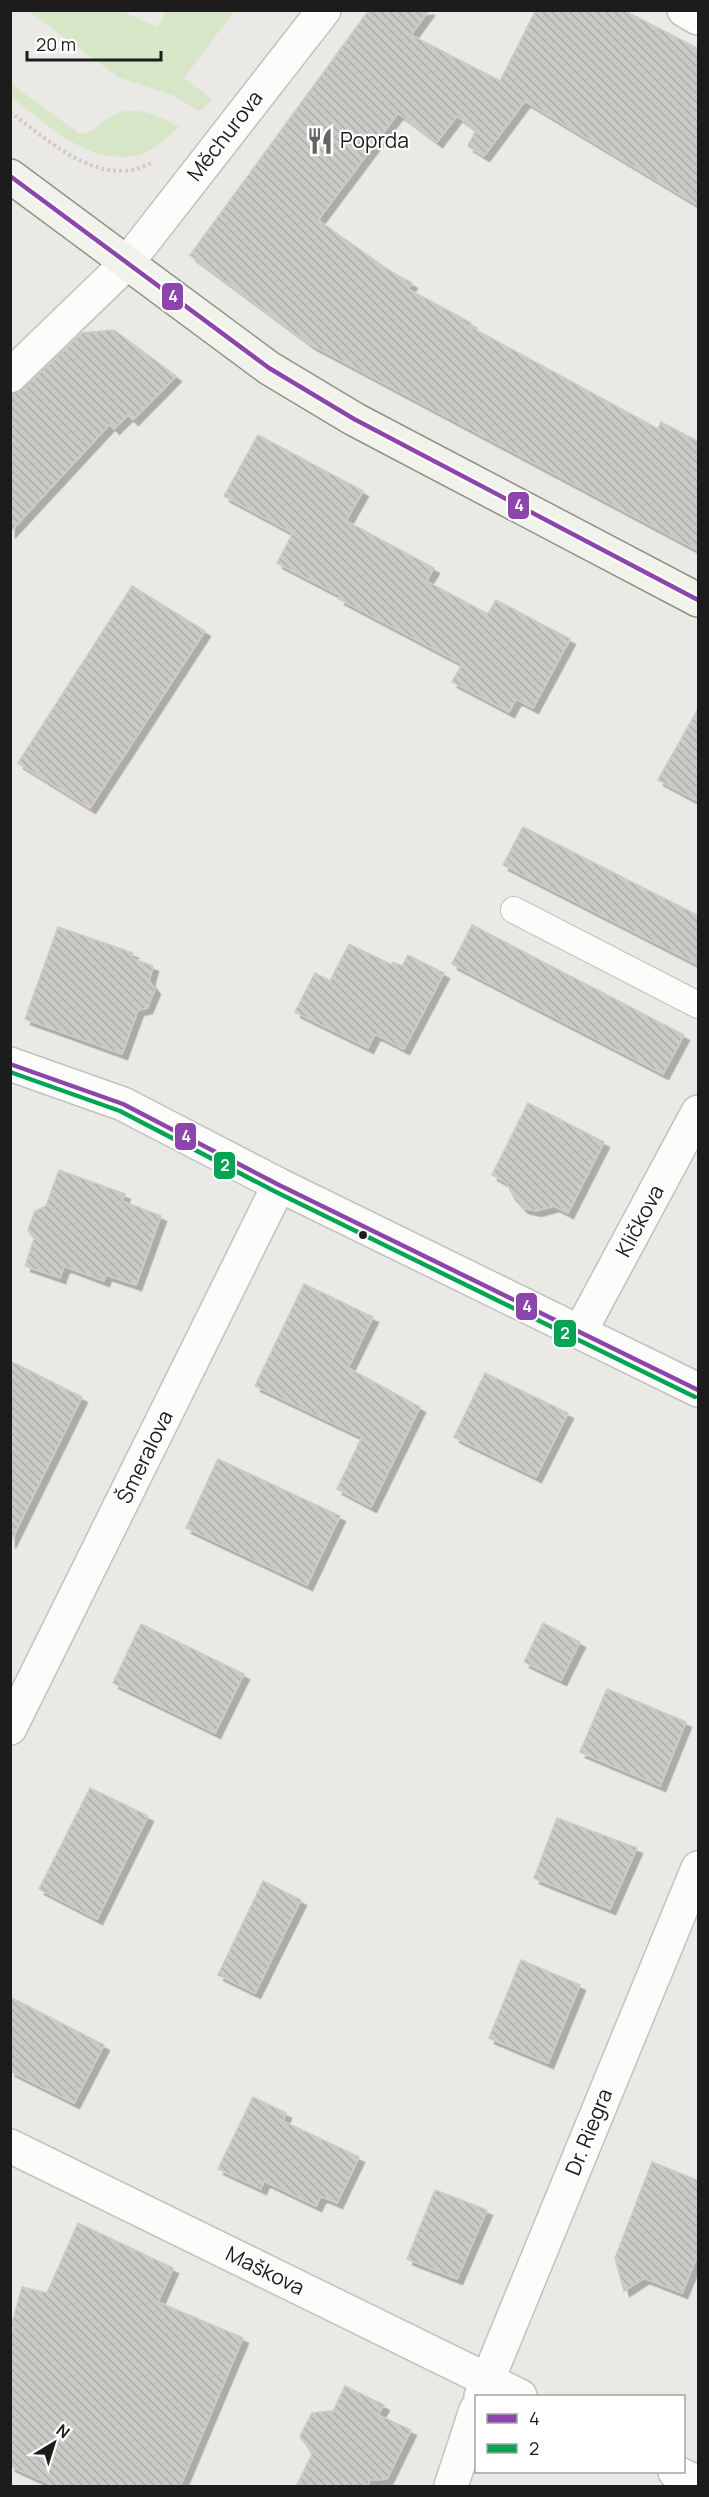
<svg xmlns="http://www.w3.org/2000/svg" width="709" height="2497" font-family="Manrope,sans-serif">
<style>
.grass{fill:#d6e6c6}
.building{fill:url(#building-back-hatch);stroke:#cecbc7;stroke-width:1.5;filter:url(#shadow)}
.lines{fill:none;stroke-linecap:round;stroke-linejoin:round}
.lane-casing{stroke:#c2c1bf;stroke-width:28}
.street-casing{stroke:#c2c1bf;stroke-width:36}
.secondary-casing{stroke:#90927f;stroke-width:36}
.path{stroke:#d4c9c6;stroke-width:4;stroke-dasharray:3 3;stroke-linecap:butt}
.lane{stroke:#fcfcfb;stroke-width:26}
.street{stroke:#fcfcfb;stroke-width:33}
.secondary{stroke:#f1f2ea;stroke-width:33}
.bus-1-casing{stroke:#fff;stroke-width:9}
.bus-2-casing{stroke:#fff;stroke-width:9}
.bus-1{stroke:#8e44ad;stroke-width:4.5}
.bus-2{stroke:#00a651;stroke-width:4.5}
.bus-dot{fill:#1c1c1c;stroke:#fff;stroke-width:2}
.labels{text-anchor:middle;stroke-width:4.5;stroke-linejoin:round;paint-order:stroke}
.street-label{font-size:21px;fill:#1c1c1c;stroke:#fff}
.poi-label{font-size:21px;fill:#1c1c1c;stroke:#fff;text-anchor:start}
.line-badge{stroke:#fff;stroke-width:2}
.badge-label{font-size:16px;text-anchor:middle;font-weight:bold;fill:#fff}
</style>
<defs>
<pattern id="building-back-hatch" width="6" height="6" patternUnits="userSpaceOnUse" patternTransform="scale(1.5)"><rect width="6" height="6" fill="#cccac6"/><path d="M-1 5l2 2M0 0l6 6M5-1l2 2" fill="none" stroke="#afadaa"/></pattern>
<filter id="shadow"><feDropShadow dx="5.5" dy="5.5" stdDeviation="0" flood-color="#0004"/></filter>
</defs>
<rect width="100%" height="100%" fill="#ebe9e5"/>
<!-- grass -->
<path class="grass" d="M28 11H121L158 27 166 11H234L184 78 213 100 199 111 174 96 120 78Z
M11 84 80 134C93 134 101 122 112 116 133 103 160 116 179 127 167 138 156 148 141 155 136 157 129 156 123 157 78 157 45 122 11 97Z"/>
<!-- building -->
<path class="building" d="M369 10H429L411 35 500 81 536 10H623L699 49V206L525 101 484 156 468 146 476 130 457 116 437 142 398 113 318 220 390 271 412 283 408 289 471 323 469 326 658 429 661 422 699 442V551L310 344 190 255Z
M114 330 176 376 133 420 128 415 114 429 110 424 10 532V394L23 389 82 333Z
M258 435 363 491 346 521 434 568 426 581 488 614 496 600 570 639 533 708 516 699 509 712 452 682 462 664 339 599 341 596 277 563 293 533 224 496Z
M132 586 205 631 90 808 18 763Z
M699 707V802L658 780Z
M523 827 699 916V965L503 865Z
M472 925 684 1035 663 1074 452 964Z
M58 927 133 953 131 958 153 966 149 981 155 989 147 1008 138 1010 122 1054 25 1019Z
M349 944 392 965 393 962 402 966 408 955 444 973 404 1049 375 1034 368 1048 295 1012 315 973 330 981Z
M528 1103 604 1142 568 1213 554 1206 536 1211 523 1208 515 1200 507 1183 492 1175Z
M59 1170 125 1194 122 1201 161 1216 136 1285 106 1275 104 1281 64 1266 60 1278 25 1266 34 1239 28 1230 35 1211 46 1206Z
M304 1284 373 1317 348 1368 420 1407 371 1507 337 1489 362 1437 255 1386Z
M10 1361 82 1397 10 1543Z
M485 1373 568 1413 536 1477 454 1437Z
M218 1459 340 1516 307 1585 186 1528Z
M543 1623 580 1642 561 1680 524 1662Z
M141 1624 244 1674 215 1733 113 1683Z
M607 1689 686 1722 660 1786 580 1752Z
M90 1788 148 1816 97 1919 39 1889Z
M557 1818 637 1848 610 1909 534 1878Z
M263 1881 301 1900 255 1993 218 1975Z
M521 1960 580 1985 548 2063 489 2038Z
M10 1997 104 2045 74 2103 10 2071Z
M253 2097 286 2113 283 2121 359 2157 337 2203 321 2196 316 2206 264 2181 261 2189 218 2169Z
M652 2162 699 2181V2252L682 2293 644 2278 624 2291 615 2258Z
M435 2190 487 2210 457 2279 407 2259Z
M78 2223 173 2268 158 2302 243 2338 180 2487H56L10 2466V2338L14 2327 11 2326 22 2287 47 2293Z
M345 2386 384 2405 378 2415 411 2430 387 2479 370 2480 367 2487H296L312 2454 300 2436 312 2413 333 2411Z"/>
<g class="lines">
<defs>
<path id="lane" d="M514 910 698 1005"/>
<path id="street" d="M684 10 698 18
M10 376 127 263 324 10
M10 1064 123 1104 279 1185 698 1390
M581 1330 698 1112
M10 1728 279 1185
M10 2146 520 2396
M481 2396 698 1868
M675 2472 698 2483
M451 2486 476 2410"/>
<path id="secondary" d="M10 176 269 368 354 419 698 600"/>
</defs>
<!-- lane casing -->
<use href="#lane" class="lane-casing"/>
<!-- street casing -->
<use href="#street" class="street-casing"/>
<!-- secondary casing -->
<use href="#secondary" class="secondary-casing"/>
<!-- path -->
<path class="path" d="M10 112C44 137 86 177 131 170 139 169 147 165 154 162"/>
<!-- lane -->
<use href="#lane" class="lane"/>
<!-- street -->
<use href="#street" class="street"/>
<!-- secondary -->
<use href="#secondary" class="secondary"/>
<defs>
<path id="bus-1" d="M10 176 269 368 354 419 698 600
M10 1064 123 1104 279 1185 698 1390"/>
<path id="bus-2" d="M10 1072 120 1111 276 1192 695 1397"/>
</defs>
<!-- bus-1 casing -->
<use href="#bus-1" class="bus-1-casing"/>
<!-- bus-2 casing -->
<use href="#bus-2" class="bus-2-casing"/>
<!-- bus-1 -->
<use href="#bus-1" class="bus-1"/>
<!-- bus-2 -->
<use href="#bus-2" class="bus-2"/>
</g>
<!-- icons -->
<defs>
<symbol id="restaurant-bare" viewBox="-9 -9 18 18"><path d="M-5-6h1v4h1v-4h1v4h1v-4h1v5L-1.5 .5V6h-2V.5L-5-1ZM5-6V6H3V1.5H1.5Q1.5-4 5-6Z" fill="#646462" stroke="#fff" stroke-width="2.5" paint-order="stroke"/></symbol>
</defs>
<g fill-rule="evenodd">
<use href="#restaurant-bare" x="301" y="122" width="38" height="38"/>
</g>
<!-- markers -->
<circle class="bus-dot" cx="363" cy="1235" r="5"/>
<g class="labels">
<!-- street labels -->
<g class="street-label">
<text transform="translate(225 136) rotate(-52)" y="7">Měchurova</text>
<text transform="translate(640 1221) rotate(-62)" y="7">Kličkova</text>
<text transform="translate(145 1457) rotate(-64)" y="7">Šmeralova</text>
<text transform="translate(589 2132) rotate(-68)" y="7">Dr. Riegra</text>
<text transform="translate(265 2271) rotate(26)" y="7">Maškova</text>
</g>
<!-- poi labels -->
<g class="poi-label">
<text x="340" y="148">Poprda</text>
</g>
</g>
<g class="line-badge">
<rect x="161" y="282" width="23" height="29" rx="6" fill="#8e44ad"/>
<rect x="507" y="491" width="23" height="29" rx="6" fill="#8e44ad"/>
<rect x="174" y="1122" width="23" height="29" rx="6" fill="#8e44ad"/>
<rect x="213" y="1151" width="23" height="29" rx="6" fill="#00a651"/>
<rect x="515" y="1292" width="23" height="29" rx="6" fill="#8e44ad"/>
<rect x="553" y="1319" width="24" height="29" rx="6" fill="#00a651"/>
</g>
<g class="badge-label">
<text x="173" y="302">4</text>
<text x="519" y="511">4</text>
<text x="186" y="1142">4</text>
<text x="225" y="1171">2</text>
<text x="527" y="1312">4</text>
<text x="565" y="1339">2</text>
</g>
<!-- border -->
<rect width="709" height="2497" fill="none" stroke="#1c1c1c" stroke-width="24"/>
<!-- legend -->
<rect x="475" y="2395" width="210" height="78" fill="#ffffff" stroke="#a4a4a4" stroke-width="1.5"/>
<rect x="487" y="2414" width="30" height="9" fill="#8e44ad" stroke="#a4a4a4" stroke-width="1.5"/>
<text x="529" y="2425" font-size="18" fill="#1c1c1c">4</text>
<rect x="487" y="2444" width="30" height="9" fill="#00a651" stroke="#a4a4a4" stroke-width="1.5"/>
<text x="529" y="2455" font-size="18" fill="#1c1c1c">2</text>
<!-- north arrow -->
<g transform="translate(54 2443) rotate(38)" stroke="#ffffff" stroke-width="4.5" paint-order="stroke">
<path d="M0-4.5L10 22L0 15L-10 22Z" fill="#1c1c1c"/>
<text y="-9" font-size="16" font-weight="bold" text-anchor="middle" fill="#1c1c1c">N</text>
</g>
<!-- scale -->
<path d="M27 51v9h134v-9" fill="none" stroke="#1c1c1c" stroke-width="3"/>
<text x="36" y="51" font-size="18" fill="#1c1c1c" stroke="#ffffff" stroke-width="4.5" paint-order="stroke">20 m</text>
</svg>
